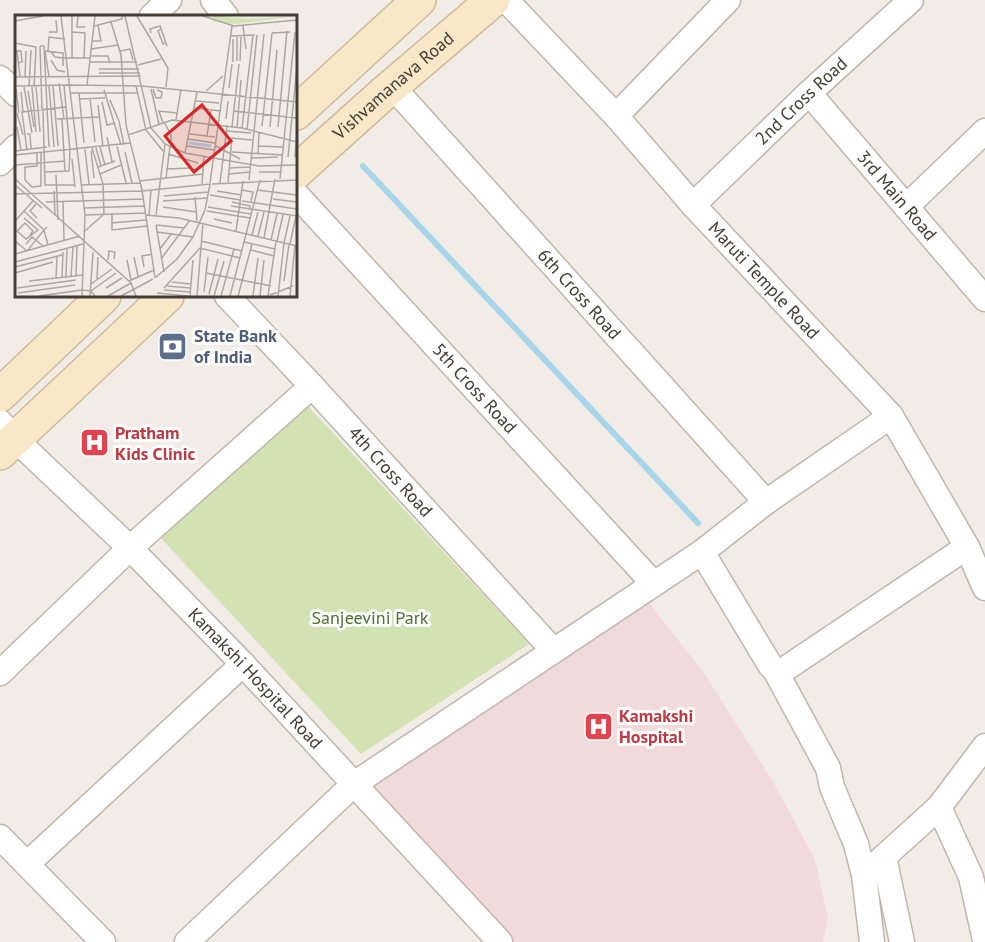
<svg xmlns="http://www.w3.org/2000/svg" width="985" height="942" font-family="'PT Sans',sans-serif">
<style>
.medical{fill:#f1dbda}
.green{fill:#d2e2b3}
.lines{fill:none;stroke-linecap:round;stroke-linejoin:round}
.stream{stroke:#a8d5e9;stroke-width:6}
.minor-casing{stroke:#bfb6ad;stroke-width:27}
.secondary-casing{stroke:#cdba9a;stroke-width:36}
.minor{stroke:#fff;stroke-width:24}
.secondary{stroke:#f9e8c8;stroke-width:33}
.labels{text-anchor:middle;stroke-width:6;stroke-linejoin:round;paint-order:stroke}
.street-label{font-size:18px;fill:#433d36;stroke:#fff}
.service-label{font-size:18px;font-weight:bold;fill:#4e5e75;stroke:#fff;text-anchor:start}
.health-label{font-size:18px;font-weight:bold;fill:#be3a42;stroke:#fff;text-anchor:start}
.park-label{font-size:18px;fill:#4e6f2f;stroke:#fff}
.inset-river{fill:none;stroke:#a8d5e9;stroke-width:3}
.inset-road{fill:none;stroke:#aba7a0;stroke-width:1.5}
.view{fill:#d62828;fill-opacity:0.15;stroke:#d62828;stroke-width:3}
.inset-edge{fill:none;stroke:#433d36;stroke-width:3}
</style>
<rect width="100%" height="100%" fill="#f1ede6"/>
<!-- medical -->
<path class="medical" d="M646 599 704 673 772 780 815 859 828 919 823 942H512L369 786Z"/>
<!-- green -->
<path class="green" d="M308 406 529 644 361 754 158 535Z"/>
<g class="lines">
<!-- stream -->
<path class="stream" d="M363 166 698 523"/>
<defs>
<g id="minor">
<path d="M213 0 226 16"/>
<path id="s1" d="M506 0 616 116 693 205 891 416 967 547 985 588"/>
<path d="M152 16 169 0"/>
<path d="M0 78 16 94"/>
<path id="s2" d="M392 86 766 502"/>
<path id="s3" d="M809 93 985 299"/>
<path d="M616 116 728 0"/>
<path d="M0 163 16 147"/>
<path id="s4" d="M296 194 653 583"/>
<path id="s5" d="M693 205 809 93 911 0"/>
<path d="M906 207 985 131"/>
<path id="s6" d="M227 296 312 386 553 650"/>
<path id="s7" d="M0 422 15 439 130 548 243 664 500 942"/>
<path d="M702 552 770 665 775 670 782 671 967 547"/>
<path d="M775 670 828 768 832 787 856 844 864 875"/>
<path d="M0 673 130 548 312 386"/>
<path d="M939 807 971 877 985 940"/>
<path d="M0 837 103 942"/>
<path d="M884 857 902 942"/>
<path d="M27 864 243 664"/>
<path d="M187 942 354 784 702 552 766 502 891 416"/>
<path d="M872 942 864 875 939 807 985 746"/>
</g>
<g id="secondary">
<path d="M296 113 419 0"/>
<path id="s8" d="M296 172 384 93 493 0"/>
<path d="M0 395 104 296"/>
<path d="M0 453 167 296"/>
</g>
</defs>
<!-- minor casing -->
<use href="#minor" class="minor-casing"/>
<!-- secondary casing -->
<use href="#secondary" class="secondary-casing"/>
<!-- minor -->
<use href="#minor" class="minor"/>
<!-- secondary -->
<use href="#secondary" class="secondary"/>
</g>
<!-- icons -->
<defs>
<symbol id="bank-square" viewBox="-11 -11 22 22"><rect x="-9" y="-9" width="18" height="18" rx="4" fill="#5c6f8a" stroke="#fff"/><path d="M-6-4H6V4H-6ZM0-2.3a2.3 2.3 0 1 0 0 4.6a2.3 2.3 0 1 0 0-4.6Z" fill="#fff"/></symbol>
<symbol id="hospital-square" viewBox="-11 -11 22 22"><rect x="-9" y="-9" width="18" height="18" rx="4" fill="#e0444e" stroke="#fff"/><path d="M-5-5h3v3.5h4V-5h3V5h-3V1.5h-4V5h-3Z" fill="#fff"/></symbol>
</defs>
<g fill-rule="evenodd">
<use href="#bank-square" x="156" y="330" width="33" height="33"/>
<use href="#hospital-square" x="78" y="426" width="33" height="33"/>
<use href="#hospital-square" x="582" y="710" width="33" height="33"/>
</g>
<g class="labels">
<!-- street labels -->
<g class="street-label">
<text dy="6" stroke="none"><textPath href="#s8" startOffset="130">Vishvamanava Road</textPath></text>
<text dy="6" stroke="none"><textPath href="#s5" startOffset="150">2nd Cross Road</textPath></text>
<text dy="6" stroke="none"><textPath href="#s3" startOffset="135">3rd Main Road</textPath></text>
<text dy="6" stroke="none"><textPath href="#s1" startOffset="381">Maruti Temple Road</textPath></text>
<text dy="6" stroke="none"><textPath href="#s2" startOffset="280">6th Cross Road</textPath></text>
<text dy="6" stroke="none"><textPath href="#s4" startOffset="264">5th Cross Road</textPath></text>
<text dy="6" stroke="none"><textPath href="#s6" startOffset="240">4th Cross Road</textPath></text>
<text dy="6" stroke="none"><textPath href="#s7" startOffset="362">Kamakshi Hospital Road</textPath></text>
</g>
<!-- service labels -->
<g class="service-label">
<text x="194" y="342">State Bank<tspan x="194" dy="21">of India</tspan></text>
</g>
<!-- health labels -->
<g class="health-label">
<text x="115" y="439">Pratham<tspan x="115" dy="21">Kids Clinic</tspan></text>
<text x="619" y="722">Kamakshi<tspan x="619" dy="21">Hospital</tspan></text>
</g>
<!-- park labels -->
<g class="park-label">
<text x="370" y="624">Sanjeevini Park</text>
</g>
</g>
<!-- overview -->
<g transform="translate(15 15)">
<rect width="282" height="282" fill="#f1ede6"/>
<path d="M199 1 235 4 282 1 221 9 198 6Z" fill="#d2e2b3"/>
<path class="inset-river" d="M174 128 196 131"/>
<path class="inset-road" d="M46 1 70 200 67 281M57 1V43M63 1 62 12H70M110 1 136 113 150 129 170 138 244 151 282 150M122 1 153 53 151 72M188 1 219 11 282 5M0 6 28 1M96 7 106 40 111 110 127 175 140 263M79 11 107 4V1M228 11 231 34M146 14 143 16 148 29 150 28M34 17H42L41 5M57 17 70 18 69 43M136 18 135 14 145 11 152 31M257 18 275 17M215 21 240 20M77 26H86L83 10M0 28 21 32 19 72M25 31H29L34 132M25 31 27 95M76 34 103 30M0 36H6L7 47 3 48M2 36 5 62M29 36 48 38V43H75M30 36 34 62M105 36 115 34 118 45M33 37 34 22 50 24M36 37 40 42 48 43V51M75 41H93L95 48M36 45 42 55 50 57M222 46V21M225 46 226 21M75 47H122M218 47V24M123 50 146 44M84 54H124M84 58H125M0 62 126 61M10 62 11 36M44 68 49 104M49 70 55 136M55 70 127 71 282 87M72 70 80 1M0 71 56 70M34 71 39 132M38 71 43 131M121 71 131 115 148 136M9 72 17 118M14 72 16 35M17 72 21 117M21 72 25 117M214 73 217 49M1 74 4 98M136 74 144 109M138 74 141 83H146L147 77 142 75M89 75 106 130M13 76 19 112M191 76 208 61M6 77 8 97M56 78H122M64 78 69 128M75 83 80 127M64 84 90 83M95 85 104 106M181 86 204 88M87 87 92 110 100 108M83 90 88 132M180 93 206 96M28 95 30 170H60M219 96 282 103M2 98 8 120M42 104 84 102M47 104 50 156M211 104 213 86M161 105 166 74M104 106 109 130M149 107 156 120V132M148 108 144 96 162 98M247 111 257 18M2 112 6 135M217 112 224 49M255 112 262 35M263 112 272 16M222 113 226 65M227 113 238 20M232 115 242 20M211 116 236 118M12 119H15L16 134M175 119 200 122M113 120 157 105 227 113 282 127M192 121 196 95M92 122 97 147M216 123 237 125M173 124 200 128M102 131 111 168M172 131 199 135M201 131 225 144M243 131 268 132M85 132 90 150M81 133 86 151M70 134 74 169M12 135 7 97 51 92M0 136 32 132M76 136 79 163M110 137 117 168M217 137 268 140M22 138V151L10 152V165L17 172 26 171V138M170 138 182 77M153 139 183 148M243 139 244 117M0 140 115 128M273 142 282 52M280 142 282 113M236 143 263 142M57 144 60 172M0 150 50 146M83 152 100 146M215 153 235 152M151 154 175 153M30 157 54 156 55 136M244 157H265M85 159 106 150M214 159 235 157M41 160 43 205M151 163 155 131M0 164 116 268 121 281M265 164 280 17M234 165 249 19M124 166 188 159M213 167 217 123M195 168 217 11M205 168 212 111M187 169 189 141M197 169 282 165M0 170 27 193M66 170 125 168M227 175 238 177 236 186M242 175 282 180M39 176 40 200M202 176 226 180M0 179 127 176 195 169 190 195 178 222 162 244 140 263M195 180 225 185M149 181 194 177M180 182 182 206M258 184 282 187M48 186 49 225M148 186 193 183M227 186 282 194M31 187 128 184M217 187 235 191 234 195M21 189 15 196 22 203M216 191 282 201M148 192 181 197M193 192 236 199M69 193 129 191M9 196 29 215 32 212M192 196 235 203M97 199V215L132 211M70 200 130 198M130 200 164 203 282 231M134 200 136 175M141 200 150 129M9 203 23 215 11 224 2 216 10 208 18 216 15 220M199 204 217 208M0 206 18 186M96 208 131 205M141 210 149 257M141 210 170 213M70 216 89 199 88 169 77 133M221 216 228 166M142 217 178 222M237 220 243 197M243 221 249 197M249 223 260 164M256 225 262 199M0 226 12 236 29 215 33 230M186 226 227 236M262 226 268 200M229 227 260 234M269 228 275 201M11 229 17 222 28 231M275 229 281 201M145 234 157 218M236 235 259 241M0 239 65 221M119 242 123 261M146 244 175 205M93 245 94 236 100 237 99 244M112 245 116 265M0 247 68 229M0 252 47 240M129 252 127 241 137 239M0 258 38 247M191 258 256 271M56 261 58 232M61 261 62 231M47 262 48 237M51 262 52 233M41 263 42 241M82 264 83 242M14 266 68 260M114 266 139 255M269 266 274 229M157 267 176 269M76 269 97 254M152 271 175 273M2 273 61 265M91 273 107 263M149 273 185 233 225 243M149 275 175 277M76 276 101 258M189 277 193 242M3 278 60 270M142 278 173 281M194 279 203 244M255 280 278 271M24 281 67 275 76 276 80 281M75 281 78 237M93 281 116 268M106 281 138 264M175 281 178 245M182 281 188 208M199 281 209 246M206 281 219 234M215 281 245 165M223 281 237 229M238 281 243 243M245 281 249 245M253 281 261 226M263 281 269 228M275 281 280 230"/>
<path class="view" d="M187 90 216 126 179 157 150 121Z"/>
<rect width="282" height="282" class="inset-edge"/>
</g>
</svg>
